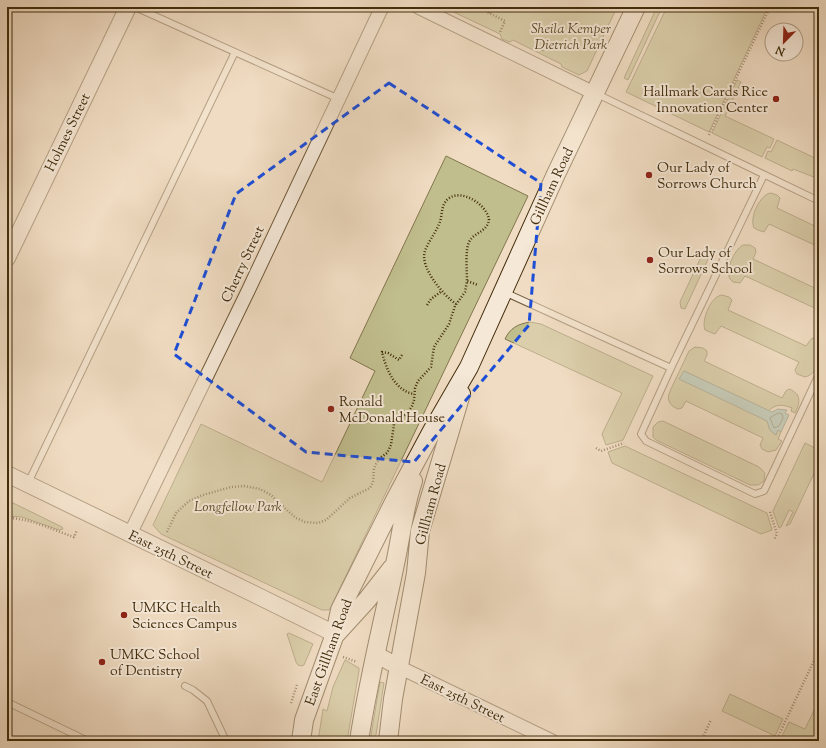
<svg xmlns="http://www.w3.org/2000/svg" width="826" height="748" font-family="'Sorts Mill Goudy',serif">
<style>
.green{fill:#c1be8e;stroke:#82764d}
.water{fill:#9abcb1;stroke:#77836f}
.lines{fill:none;stroke-linecap:round;stroke-linejoin:round}
.shore{stroke:#6e745e;stroke-width:1}
.service-casing{stroke:#6e593a;stroke-width:8}
.minor-casing{stroke:#6e593a;stroke-width:15}
.tertiary-casing{stroke:#6e593a;stroke-width:18}
.secondary-casing{stroke:#432d0c;stroke-width:20}
.path{stroke:#432d0c;stroke-width:2.5;stroke-dasharray:1 2;stroke-linecap:butt}
.service{stroke:#f5e8d7;stroke-width:6}
.minor{stroke:#f5e8d7;stroke-width:13}
.tertiary{stroke:#f5e8d7;stroke-width:16}
.secondary{stroke:#f5e8d7;stroke-width:18}
.marked{fill:none;stroke:#1d4ed8;stroke-width:3;stroke-dasharray:8 5;stroke-linejoin:round}
.poi-dot{fill:#8f2418;stroke:#f5e8d7;stroke-width:1.5}
.labels{text-anchor:middle;stroke-width:4;stroke-linejoin:round;paint-order:stroke}
.park-label{font-size:14px;font-style:italic;fill:#5c4a26;stroke:#f5e8d7}
.poi-label{font-size:14px;fill:#432d0c;stroke:#f5e8d7;text-anchor:start}
.street-label{font-size:14px;fill:#432d0c;stroke:#f5e8d7}
</style>
<rect width="100%" height="100%" fill="#f0dcc2"/>
<filter id="stains"><feTurbulence type="fractalNoise" baseFrequency=".005" numOctaves="4"/><feColorMatrix values="0 0 0 0 .2 0 0 0 0 .09 0 0 0 0 .02 0 0 0 .5 -.17"/></filter>
<radialGradient id="worn" r=".72"><stop offset=".6" stop-color="#630" stop-opacity="0"/><stop offset="1" stop-color="#630" stop-opacity=".3"/></radialGradient>
<!-- green -->
<path class="green" d="M443 7H617L587 71 579 75 562 67 561 64 513 40 510 42 502 39 500 34Z
M657 7H662L628 80 624 78Z
M667 7H768L709 132 626 92Z
M737 80 741 82 725 116 774 139 770 148 767 147 762 157 712 133Z
M777 140 819 160V179L793 169 792 171 765 158 768 151 771 152Z
M446 156 528 196 331 607 329 610H322L161 534 153 525 201 424 322 482 375 371 350 358Z
M771 193 777 195 780 198 777 208 819 228V247L769 224 764 232 758 230 754 228C749 218 760 194 771 193Z
M743 245H750L755 248 756 252 753 259 819 290V310L745 276 740 283 733 282 730 279C725 270 734 250 743 245Z
M704 254 710 255 685 309 681 308 680 302 702 255Z
M722 295 729 297 732 300 728 310 806 346 812 338 819 340C819 353 821 373 805 377L797 374 795 370 799 362 721 326 715 334 705 330C701 320 711 296 722 295Z
M530 322 541 324 653 376 623 440 606 445 602 434 622 393 505 339C510 328 518 324 530 322Z
M695 347 703 348 707 351V355L704 361 782 398 786 391 789 389C802 394 800 403 795 413L791 411 792 408C782 404 776 404 768 411L684 371 768 422C768 427 770 432 776 435L778 430 781 432 778 439 782 441 776 450 768 452 762 449 760 445 763 438 686 401 682 408 678 409C670 406 666 400 670 391L689 351Z
M663 421 759 467 765 473 764 481 758 485H750L656 440 653 437V427L658 422Z
M805 443 819 450V463L790 524 786 526 793 512 789 510 781 527 779 528 773 511Z
M625 446 767 513 772 530 761 534 612 463 608 452Z
M7 500 62 527 63 529 59 530 22 517 7 516Z
M289 633 313 644 304 665 301 666 298 665 296 662 287 634Z
M345 660 359 668V671L347 741H318L323 709 327 711 333 687Z
M380 682 384 683 375 741H370Z
M730 694 783 719 775 736 722 711Z
M819 700V741H787L781 738 789 722 805 729Z"/>
<!-- water -->
<path class="water" d="M684 371 772 412 778 409 787 410 785 413 789 415 781 432 778 430 776 435 770 430 767 421 679 379Z"/>
<g class="lines">
<!-- shore -->
<path class="shore" d="M779 413 782 414 783 418 779 426 774 428 770 418Z"/>
<defs>
<path id="service" d="M135 7 339 99
M595 93 819 201
M504 292 671 368 641 434 646 441 755 494 764 491 819 374
M671 368 764 175
M28 483 235 52
M185 686 193 690 207 701 226 741
M7 702 88 741"/>
<path id="minor" d="M418 7 594 93
M130 534 248 291 382 7
M399 667 552 741"/>
<path id="tertiary" d="M7 258 128 7
M7 474 254 594 335 634
M375 654 399 667"/>
<path id="secondary" d="M336 634 367 600 392 568
M301 741 304 720 335 634 340 610 395 500 432 431 469 367 556 174 636 7
M359 741C368 681 383 623 395 564 401 537 404 507 413 481
M388 741 393 699 416 573 420 531 461 394"/>
</defs>
<!-- service casing -->
<use href="#service" class="service-casing"/>
<!-- minor casing -->
<use href="#minor" class="minor-casing"/>
<!-- tertiary casing -->
<use href="#tertiary" class="tertiary-casing"/>
<!-- secondary casing -->
<use href="#secondary" class="secondary-casing"/>
<!-- path -->
<path class="path" d="M477 7 505 21 500 32
M489 13 492 7
M542 51 546 42
M709 135 770 7
M456 304C444 296 419 267 425 251 428 242 435 234 439 224 443 216 440 206 448 199 461 188 486 204 489 219 488 232 474 232 469 242 465 251 467 271 467 281
M427 305 431 299 442 291
M402 355 399 360 388 353 382 352C386 369 395 391 414 394
M596 448 601 451 624 443
M770 512 777 534 774 540
M7 518C30 518 53 530 74 537L77 530
M167 532 176 513 189 501 203 495 231 487 244 486 260 489 271 495 287 510 296 518 305 522 318 523 326 520 350 498 370 488 373 482 374 469 376 464 380 458 387 453 391 445 394 424 398 419 407 414 412 406 414 400 415 388 418 381 431 367 434 347 449 324 455 306 465 292 467 281 478 285
M343 657 357 662
M291 703 297 685
M701 741 711 720
M776 741 819 650"/>
<!-- service -->
<use href="#service" class="service"/>
<!-- minor -->
<use href="#minor" class="minor"/>
<!-- tertiary -->
<use href="#tertiary" class="tertiary"/>
<!-- secondary -->
<use href="#secondary" class="secondary"/>
</g>
<!-- marked area -->
<path d="M0 0H826V748H0ZM389 83 541 183 529 325 414 462 306 452 174 354 236 194Z" fill="#f0dcc2" fill-opacity=".55" fill-rule="evenodd"/>
<path class="marked" d="M389 83 541 183 529 325 414 462 306 452 174 354 236 194Z"/>
<!-- markers -->
<g class="poi-dot">
<circle cx="776" cy="99" r="4"/>
<circle cx="649" cy="175" r="4"/>
<circle cx="650" cy="260" r="4"/>
<circle cx="331" cy="409" r="4"/>
<circle cx="124" cy="615" r="4"/>
<circle cx="102" cy="662" r="4"/>
</g>
<g class="labels">
<!-- park labels -->
<g class="park-label">
<text x="571" y="33">Sheila Kemper<tspan x="571" dy="16">Dietrich Park</tspan></text>
<text x="238" y="511">Longfellow Park</text>
</g>
<!-- poi labels -->
<g class="poi-label">
<text x="768" y="96" text-anchor="end">Hallmark Cards Rice<tspan x="768" dy="16">Innovation Center</tspan></text>
<text x="657" y="172">Our Lady of<tspan x="657" dy="16">Sorrows Church</tspan></text>
<text x="658" y="257">Our Lady of<tspan x="658" dy="16">Sorrows School</tspan></text>
<text x="339" y="406">Ronald<tspan x="339" dy="16">McDonald House</tspan></text>
<text x="132" y="612">UMKC Health<tspan x="132" dy="16">Sciences Campus</tspan></text>
<text x="110" y="659">UMKC School<tspan x="110" dy="16">of Dentistry</tspan></text>
</g>
<!-- street labels -->
<g class="street-label">
<text transform="translate(67 132) rotate(-64)" y="5">Holmes Street</text>
<text transform="translate(551 186) rotate(-65)" y="5">Gillham Road</text>
<text transform="translate(242 264) rotate(-65)" y="5">Cherry Street</text>
<text transform="translate(430 504) rotate(-75)" y="5">Gillham Road</text>
<text transform="translate(171 554) rotate(26)" y="5">East 25th Street</text>
<text transform="translate(328 652) rotate(-70)" y="5">East Gillham Road</text>
<text transform="translate(463 698) rotate(26)" y="5">East 25th Street</text>
</g>
</g>
<!-- margin -->
<rect width="826" height="748" fill="none" stroke="#f0dcc2" stroke-width="24"/>
<rect x="8" y="8" width="810" height="732" fill="none" stroke="#432d0c" stroke-width="2"/>
<rect x="12" y="12" width="802" height="724" fill="none" stroke="#432d0c"/>
<!-- north arrow -->
<g transform="translate(784 42) rotate(203)"><circle r="19" fill="#f5e8d7" stroke="#ae9d86"/>
<path d="M0-3L7 15L0 10L-7 15Z" fill="#8f2418"/>
<text y="-6" font-size="11" font-weight="bold" text-anchor="middle" fill="#432d0c">N</text>
</g>
<rect width="100%" height="100%" filter="url(#stains)"/>
<rect width="100%" height="100%" fill="url(#worn)"/>
</svg>
